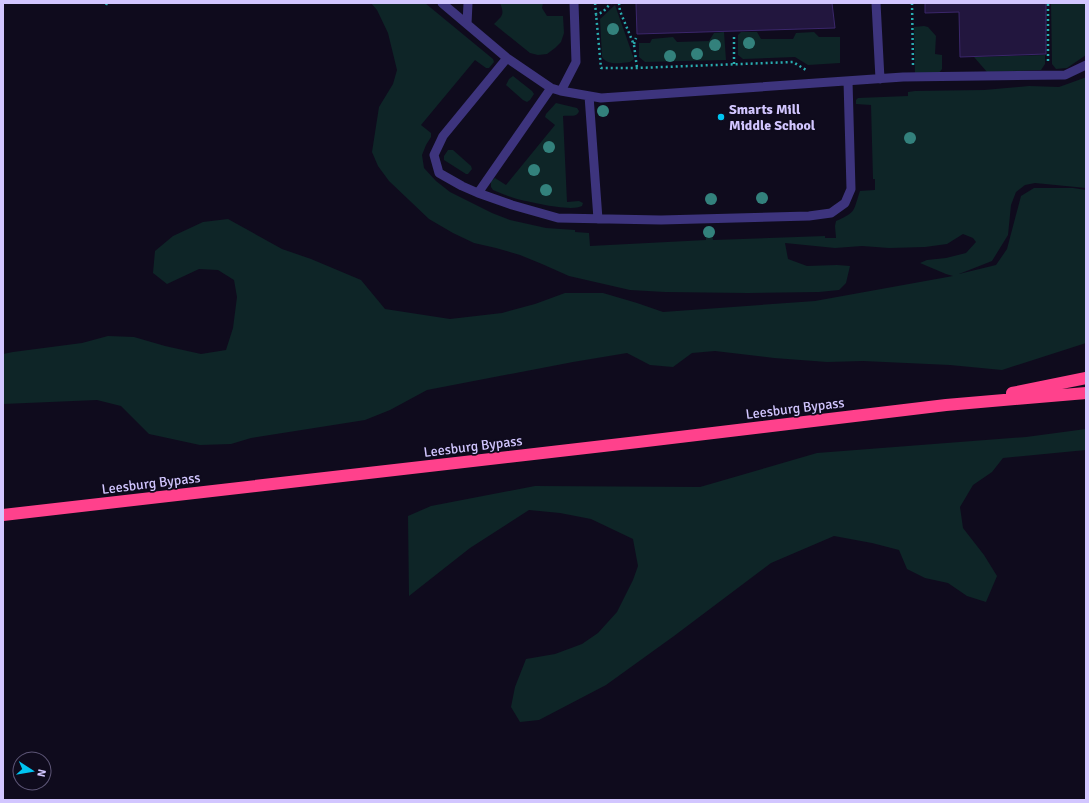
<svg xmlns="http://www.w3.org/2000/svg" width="1089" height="803" font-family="Signika,sans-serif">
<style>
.green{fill:#0e2527}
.building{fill:#22163e;stroke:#3b276b}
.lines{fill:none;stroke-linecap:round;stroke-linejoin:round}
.path{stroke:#29adb0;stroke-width:2.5;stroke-dasharray:2 3;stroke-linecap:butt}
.lane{stroke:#3d347d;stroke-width:9}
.highway{stroke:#ff418c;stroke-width:12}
.tree{fill:#33817c}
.poi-dot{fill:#00c4f1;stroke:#0f0b1d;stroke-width:1.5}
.labels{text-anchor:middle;stroke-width:3.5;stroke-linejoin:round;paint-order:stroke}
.poi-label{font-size:14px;font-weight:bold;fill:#d2c6ff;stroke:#0f0b1d;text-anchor:start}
.street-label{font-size:14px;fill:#d2c6ff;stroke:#0f0b1d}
</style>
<rect width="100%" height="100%" fill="#0f0b1d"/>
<!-- green -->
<path class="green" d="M371 3H425L493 59 494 62 489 68H486L475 60 421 125 431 133V137L426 145 422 155 424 168 436 181 450 192 492 213 510 220 546 228 575 230V232L589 233 590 246 706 240 705 228 706 226H711L713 240 825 236V238H836L835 226 836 221C857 212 853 211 860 191L875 190V179H873L871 105 856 104V100L858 98 908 96V92L915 91 984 90 1029 86 1059 87 1084 78 1086 77V188L1035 183 1025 185 1016 192 1011 205 1008 235 992 261 959 274 996 265 1007 249 1021 196 1034 188H1073L1086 190V343L1002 370 950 365 863 361 827 362 774 358 715 351 692 353 673 367 650 365 627 353 573 362 427 390 390 410 365 420 251 438 231 444 200 445 149 434 121 406 97 400 3 404V354L13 352 82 343 108 336 134 337 165 346 201 354 226 350 233 328 237 297 234 280 218 270 199 269 167 284 153 273 155 251 173 236 203 222 228 219 282 249 311 259 361 280 385 309 450 319 502 313 535 304 565 293H603L637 303 663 312 815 301 953 276 946 274 920 263 927 260 946 258 966 253 976 242 973 238 963 234 947 244 925 247 889 248 862 246 835 248 785 243 788 259 807 266 837 265 850 266 846 283 839 290 819 292 748 293 665 292 630 290 569 276 542 264 520 255 496 248 474 243 453 233 429 219 389 181 378 166 372 152 379 107 393 84 397 70 388 33 377 10Z
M500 3H543L542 8 547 16H563L564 33 561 42 555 48 547 54 538 55 530 53 494 24C502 16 505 15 500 3Z
M1051 3H1086V55L1067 68 1056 69 1052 64Z
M615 5 634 59 630 62C620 63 608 66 602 57L600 19Z
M924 26 928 27 936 36 935 54 942 55V69L938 74 915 75 914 27Z
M724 32 726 60 645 62 639 57V43H650L652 39 673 37 677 42 709 41 714 33Z
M741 32H757L761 39H793L796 33 814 32 819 37H840V63L808 65 795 57 743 59 738 55V35Z
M1045 55V64L1041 70 987 72 974 57Z
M513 76 532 91 534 94 530 100 527 102 523 100 506 85 509 79Z
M556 103 577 108 579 111C577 118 569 115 563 116L567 202 579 201 583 203 582 206C571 212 530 202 517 199 509 197 501 193 493 190L491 187V181L495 178 506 185 555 125 545 117 546 114Z
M448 150H453L471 166 472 169 468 174H466L444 160V156Z
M1086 429V450L1003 458 992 472 973 485 960 507 963 528 984 555 997 576 986 602 967 596 948 583 925 578 907 569 899 550 872 543 834 536 771 563 674 636 606 685 539 720 520 722 511 707 515 687 526 659 555 654 582 644 598 633 617 612 633 580 638 566 633 539 591 519 560 513 529 510 470 548 409 596 408 516 431 506 535 486 700 487 817 453 1026 437Z"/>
<!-- building -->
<path class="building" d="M636 3H832L835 28 637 34Z
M925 3H1046V54L960 57 959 12 925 13Z"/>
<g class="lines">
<!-- path -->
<path class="path" d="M595 3 601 68H637L793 62 806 70
M619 3 620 11 634 45 637 68
M912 3 913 65
M1048 4V63
M106 5 107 3
M595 15 603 12 611 3
M634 44 636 38
M734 64V35"/>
<!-- lane -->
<path class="lane" d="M442 3 507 58 551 88 561 91 601 98 903 77 1065 75 1086 65
M876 3 880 79
M467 24 468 3
M507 58 443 136 434 155 439 173 462 186 478 193 512 205 558 218 661 220 809 216 831 213 845 203 851 189 848 81
M561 91 576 62 574 3
M589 96 598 219
M478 193 551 88"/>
<!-- highway -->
<path class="highway" d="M1012 393 1086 378
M3 515 638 442 946 405 1086 393"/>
</g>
<!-- trees -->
<g class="tree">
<circle cx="613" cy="29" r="6"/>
<circle cx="749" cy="43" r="6"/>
<circle cx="715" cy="45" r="6"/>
<circle cx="697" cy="54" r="6"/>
<circle cx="670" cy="56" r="6"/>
<circle cx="603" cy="111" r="6"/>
<circle cx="910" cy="138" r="6"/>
<circle cx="549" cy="147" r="6"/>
<circle cx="534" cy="170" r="6"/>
<circle cx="546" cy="190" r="6"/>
<circle cx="762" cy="198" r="6"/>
<circle cx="711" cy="199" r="6"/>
<circle cx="709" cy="232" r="6"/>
</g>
<!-- markers -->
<circle class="poi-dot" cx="721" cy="117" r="4"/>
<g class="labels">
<!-- poi labels -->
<g class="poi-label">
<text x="729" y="114">Smarts Mill<tspan x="729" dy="16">Middle School</tspan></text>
</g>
<!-- street labels -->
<g class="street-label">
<text transform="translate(795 408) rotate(-7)" y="5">Leesburg Bypass</text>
<text transform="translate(473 446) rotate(-7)" y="5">Leesburg Bypass</text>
<text transform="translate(151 483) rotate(-7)" y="5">Leesburg Bypass</text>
</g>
</g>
<!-- border -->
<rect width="1089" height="803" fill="none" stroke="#d2c6ff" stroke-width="8"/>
<!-- north arrow -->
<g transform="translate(32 771) rotate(102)"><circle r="19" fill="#0f0b1d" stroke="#5d5677"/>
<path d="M0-3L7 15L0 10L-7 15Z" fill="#00c4f1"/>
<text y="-6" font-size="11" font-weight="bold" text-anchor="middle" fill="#d2c6ff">N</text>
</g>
</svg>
